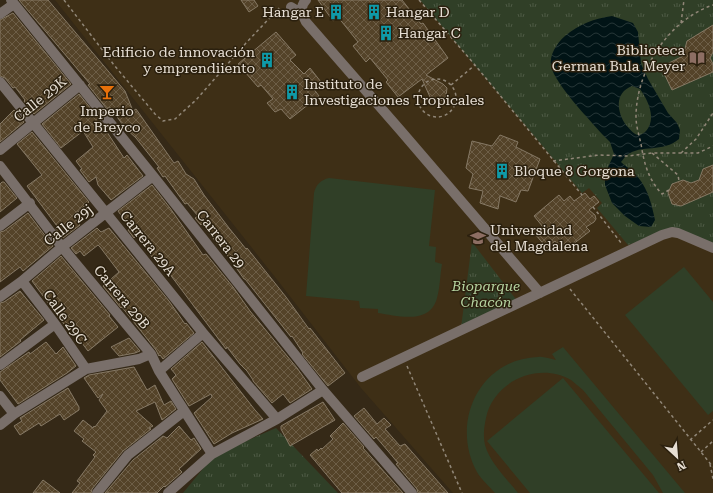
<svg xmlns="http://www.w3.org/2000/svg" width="713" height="493" font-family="'Roboto Serif',serif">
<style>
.built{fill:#3e2f16}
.grass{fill:url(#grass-tufts)}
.garden{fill:#303f27}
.water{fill:url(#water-waves);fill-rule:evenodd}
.building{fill:url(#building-cross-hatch);stroke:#867965}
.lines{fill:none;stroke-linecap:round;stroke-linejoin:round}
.path{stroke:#918778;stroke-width:1.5;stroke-dasharray:3 3;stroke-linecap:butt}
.minor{stroke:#796f6a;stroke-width:10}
.labels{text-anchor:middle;stroke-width:3;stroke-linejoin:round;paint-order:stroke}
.poi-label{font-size:14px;fill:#e6ded3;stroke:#2b200e;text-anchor:start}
.street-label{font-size:14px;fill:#e6ded3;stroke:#2b200e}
.park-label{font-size:14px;font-style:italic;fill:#b5d3a0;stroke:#2b200e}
</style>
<defs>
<pattern id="grass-tufts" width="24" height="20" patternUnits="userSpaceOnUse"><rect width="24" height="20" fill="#303f27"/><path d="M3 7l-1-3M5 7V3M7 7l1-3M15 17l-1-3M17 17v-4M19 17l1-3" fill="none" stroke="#4e5a45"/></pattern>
<pattern id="water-waves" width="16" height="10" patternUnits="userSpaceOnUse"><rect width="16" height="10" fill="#011416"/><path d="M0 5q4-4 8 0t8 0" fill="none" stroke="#263637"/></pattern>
<pattern id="building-cross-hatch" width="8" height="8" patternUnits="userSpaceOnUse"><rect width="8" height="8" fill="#544329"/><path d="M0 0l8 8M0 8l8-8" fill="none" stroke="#6d5e47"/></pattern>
</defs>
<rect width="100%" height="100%" fill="#352917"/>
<!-- built -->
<path class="built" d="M55 0H713V493H453L361 388 275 277Z"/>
<!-- grass -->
<path class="grass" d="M420 0H713V243L675 229 628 245 597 208 602 203 589 188 582 193Z
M472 242 518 302 461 328Z
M276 428 338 493H183L206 465 221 452Z"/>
<!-- garden -->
<path class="garden" d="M329 178 435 190 429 246 436 247 435 262 442 264C440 275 440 288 437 298 430 325 398 316 378 313V309L360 308 359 301 306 296 314 193C316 184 321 180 329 178Z
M684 267 713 302V411L708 415 625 315Z
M563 347 685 493H663L653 475 583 390C579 387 575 383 571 380 538 361 493 382 486 418 484 427 483 436 485 445 490 463 507 479 518 493H495C489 486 481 479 477 472 450 423 479 359 538 357 543 356 550 359 556 360L552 354Z
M563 378 659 493H530L487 441Z"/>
<!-- water -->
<path class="water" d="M612 16 633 23 638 32 641 64 648 79 668 113 677 123 680 130 679 139C663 153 641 144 627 155 625 156 623 160 621 162 625 166 629 168 633 172 647 185 651 201 655 220L651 227 639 226 625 216 612 203 605 185V174L614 154 610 142 602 134C589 119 555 84 551 66 549 55 557 43 565 36 580 24 592 19 612 16ZM632 86 640 89C648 100 657 119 646 131 644 133 641 135 638 135 633 134 629 128 626 125 617 112 614 93 632 86Z"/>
<!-- building -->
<path class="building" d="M19 0H48L125 91 133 111 136 109 174 163 178 161 186 174 194 179 204 195 229 228 246 249 247 248 286 297 309 329 310 328 345 373 328 386 302 354 303 353 292 336 291 337 245 279H244L221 246 220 247 202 224 201 225 195 218 198 216 187 203 185 204 165 176 163 177 157 168 159 167 136 138 125 128 110 107 107 109 88 85 90 84Z
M241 0H254L258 6 249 12Z
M318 0H402L421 24 423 23 448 58 426 75 443 84 447 88 446 96 443 100 437 102 430 97 422 79 398 97 386 82 388 80 370 58 366 62 353 46 358 42 338 17 333 21Z
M13 13 71 84 34 114 24 101 25 100 15 87 13 88 5 78 0 76V20Z
M713 25V52L710 58 713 64V72L672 90 661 67 683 56 687 41Z
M276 32 296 55 290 60 304 74 310 68 321 82 313 88 319 96 290 119 281 109 275 112 267 103 273 99 261 85 258 87 238 64Z
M79 94 104 125 103 126 124 158 127 155 143 176 111 200 98 185 96 177 89 182 80 170 82 169 76 161 93 147 83 131 61 148 42 124Z
M14 110 24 122 0 142V124Z
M32 132 89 202 73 216 80 225 63 238 55 228 57 226 27 186 42 175 17 144Z
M500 135 518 142 516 147 540 159 528 191 521 190 516 202 500 196 498 209 480 203 483 191 469 188 473 174 466 168 472 141 492 146Z
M713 165V192L681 206 672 204 668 193 672 184 683 180 691 183 699 180 703 169Z
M2 182H4L17 198 0 212V184Z
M152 185 170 208 203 255 206 254 233 287 250 311 297 368 312 389 290 403 283 394 272 403 253 381V380L247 371 240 364 227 347 226 349 169 273 160 267 149 253 150 252 144 242 137 235 134 238 128 230 130 228 118 211Z
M585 193 590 199 594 196 599 202 589 210 595 215 596 219 594 222 586 227 590 231 563 252 555 241 547 248 535 234 543 227 534 216 559 195 564 201 570 196 574 201Z
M28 213 53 246 23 271 20 267 0 282V232L4 231Z
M97 228 101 232 109 228 169 301 185 324 186 323 194 333 163 359 160 355 159 356 156 350 122 307 121 308 103 286 119 272 100 247 98 245 84 256 80 251 76 254 71 248Z
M61 256 110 315 109 316 118 327 88 351 69 326 67 328 32 281Z
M20 291 44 320 20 340 21 341 0 357V303L4 302Z
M129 338 140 351 135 353 119 356 111 347Z
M46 342 56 354 63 347 76 366 67 373 18 404 0 380V372L29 352 30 354Z
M202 342 255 410 263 419 232 433 214 444 194 413 212 397 211 394 189 406 172 379 176 375 171 369Z
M134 367 147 390 155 385 164 405 171 401 176 409 162 420 155 402 136 411 153 426 149 428 151 429 123 451 92 489 91 493H72L80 483 77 481 95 457 93 455 96 452 82 441 84 439 74 431 83 420 93 428 94 426 95 427 107 411 99 400 103 394 98 398 84 378 89 375Z
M68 388 79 407V410L64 420 60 414 41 426 39 423 20 435 14 426 22 421 20 418Z
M323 402 335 420 290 446 281 429V426Z
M364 408 377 424 384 418 391 425 385 429 400 446 405 444 448 493H418L417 489 396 464 398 463 388 451 376 437 374 439 354 416Z
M343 423 364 447 363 448 403 493H342L310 455 317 449 318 451 321 448 322 449 333 439 330 436Z
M179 426 191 440 194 438 201 449 179 469 182 472 165 487 164 486 157 493H105L133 460 163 436 167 438Z
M43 480 51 486 60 493H33Z"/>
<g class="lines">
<!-- path -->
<path class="path" d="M64 0 114 65 155 114 163 121 175 119 196 100 246 43 281 6
M419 0 475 65 582 195
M681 23 684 0
M418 98a19 19 0 1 1 38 0a19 19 0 1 1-38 0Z
M451 85 475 65
M652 153 678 175 679 181
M681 153 696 139 713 113
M553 161 599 155 628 156 652 153H698L713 146
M669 190 662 194C648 179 644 163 641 144 639 135 636 126 636 117 636 71 668 20 713 5
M593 207 622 244
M570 289 713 467
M407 366 462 493
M690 440 713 420
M701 452 713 441
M710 464 713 479"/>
<!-- minor -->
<path class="minor" d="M11 0 153 176 323 390 412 493
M306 0C299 7 302 14 306 22L401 131 540 293
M291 7 301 13
M0 14 14 4
M0 82 203 333 277 419
M0 150 80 85
M0 166 62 247 151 354 159 371 212 454
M0 226 30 203
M22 281 55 324 86 369
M0 297 22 281 62 247 153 176
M0 365 55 324
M159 371 203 333
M362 377 662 235 672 232 678 233 713 248
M0 396 14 414
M0 425 14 414 86 369 139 359 151 354
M97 493 128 455 184 411
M168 493 212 454 277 419 323 390"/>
</g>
<!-- icons -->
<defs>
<symbol id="building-bare" viewBox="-9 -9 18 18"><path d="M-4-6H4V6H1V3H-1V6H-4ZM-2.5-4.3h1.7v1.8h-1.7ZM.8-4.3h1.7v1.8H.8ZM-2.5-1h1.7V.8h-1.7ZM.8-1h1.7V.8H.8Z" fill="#0f9aa8" stroke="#2b200e" stroke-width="2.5" paint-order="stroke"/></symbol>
<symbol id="library-bare" viewBox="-9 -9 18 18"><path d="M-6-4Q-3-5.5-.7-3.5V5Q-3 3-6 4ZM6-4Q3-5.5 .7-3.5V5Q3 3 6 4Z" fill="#8d6e63" stroke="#2b200e" stroke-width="2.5" paint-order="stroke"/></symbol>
<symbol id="bar-bare" viewBox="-9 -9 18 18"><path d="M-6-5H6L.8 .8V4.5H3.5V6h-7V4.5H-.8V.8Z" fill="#e8710a" stroke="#2b200e" stroke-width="2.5" paint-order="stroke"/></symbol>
<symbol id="university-bare" viewBox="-9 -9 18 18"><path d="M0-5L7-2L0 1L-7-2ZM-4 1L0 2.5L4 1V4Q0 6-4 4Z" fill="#8d6e63" stroke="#2b200e" stroke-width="2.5" paint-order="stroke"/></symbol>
</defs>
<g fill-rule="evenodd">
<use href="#building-bare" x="325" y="1" width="22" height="22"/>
<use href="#building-bare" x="363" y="1" width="22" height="22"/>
<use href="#building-bare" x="375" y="22" width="22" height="22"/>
<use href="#library-bare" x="686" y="47" width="22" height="22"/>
<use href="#building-bare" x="256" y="49" width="22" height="22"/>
<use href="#bar-bare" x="96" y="81" width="22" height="22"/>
<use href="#building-bare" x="281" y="81" width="22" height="22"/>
<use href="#building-bare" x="491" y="160" width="22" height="22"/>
<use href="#university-bare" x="467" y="227" width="22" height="22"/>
</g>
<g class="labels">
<!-- poi labels -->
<g class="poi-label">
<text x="324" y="17" text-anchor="end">Hangar E</text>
<text x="386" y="17">Hangar D</text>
<text x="398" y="38">Hangar C</text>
<text x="685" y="55" text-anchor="end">Biblioteca<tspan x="685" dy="16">German Bula Meyer</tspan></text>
<text x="255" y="57" text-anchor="end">Edificio de innovación<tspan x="255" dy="16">y emprendiiento</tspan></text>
<text x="304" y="89">Instituto de<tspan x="304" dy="16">Investigaciones Tropicales</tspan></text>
<text x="107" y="116" text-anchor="middle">Imperio<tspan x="107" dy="16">de Breyco</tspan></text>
<text x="514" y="176">Bloque 8 Gorgona</text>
<text x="490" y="235">Universidad<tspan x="490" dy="16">del Magdalena</tspan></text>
</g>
<!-- street labels -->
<g class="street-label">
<text transform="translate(40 99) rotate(-39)" y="5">Calle 29K</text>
<text transform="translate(68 225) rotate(-38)" y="5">Calle 29j</text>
<text transform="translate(221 239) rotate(52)" y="5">Carrera 29</text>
<text transform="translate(148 243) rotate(51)" y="5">Carrera 29A</text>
<text transform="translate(122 297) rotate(50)" y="5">Carrera 29B</text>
<text transform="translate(65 317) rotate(54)" y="5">Calle 29C</text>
</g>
<!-- park labels -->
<g class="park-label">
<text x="486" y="291">Bioparque<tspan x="486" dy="16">Chacón</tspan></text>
</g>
</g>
<!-- north arrow -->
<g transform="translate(677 457) rotate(154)" stroke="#2b200e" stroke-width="3" paint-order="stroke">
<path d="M0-3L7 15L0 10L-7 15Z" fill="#e6ded3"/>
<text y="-6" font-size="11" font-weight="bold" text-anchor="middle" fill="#e6ded3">N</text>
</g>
</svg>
